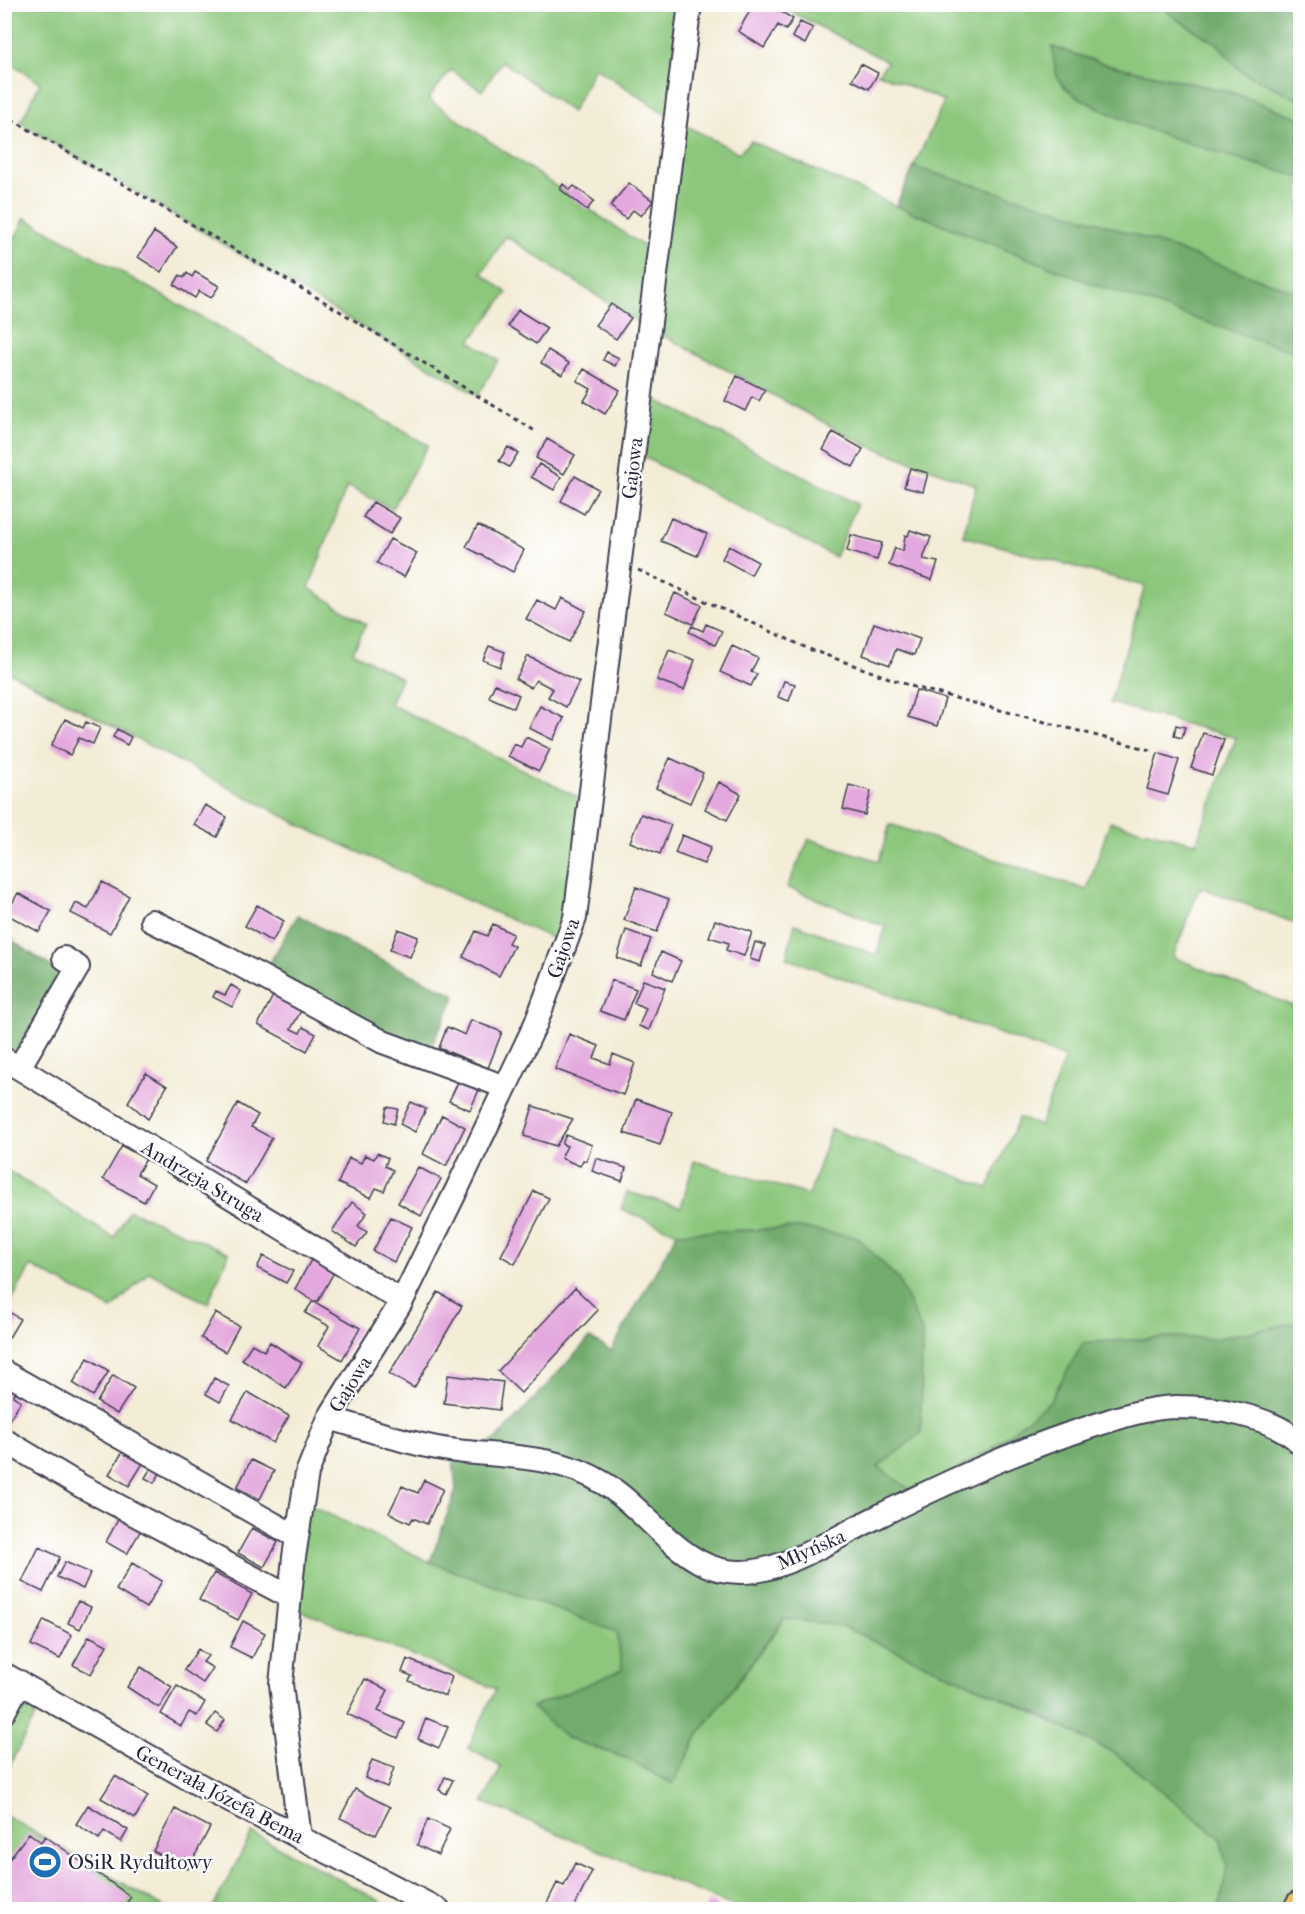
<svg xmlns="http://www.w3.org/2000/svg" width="1305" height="1914" font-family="'IM FELL French Canon',serif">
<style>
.green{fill:#8cc77d;stroke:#57745c;stroke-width:1.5;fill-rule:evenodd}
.forest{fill:#71ac6c;stroke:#4a6754;stroke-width:1.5}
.building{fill:#e3a8dd}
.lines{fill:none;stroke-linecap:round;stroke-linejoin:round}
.minor-casing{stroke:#414052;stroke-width:26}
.major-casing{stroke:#414052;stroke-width:32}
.path{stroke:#414052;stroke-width:3;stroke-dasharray:4.5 4.5;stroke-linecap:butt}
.minor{stroke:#fff;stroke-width:22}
.major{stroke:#efc469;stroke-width:28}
.labels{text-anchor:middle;stroke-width:5;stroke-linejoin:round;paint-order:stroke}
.street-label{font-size:20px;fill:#22223b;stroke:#fff}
.poi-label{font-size:20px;fill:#22223b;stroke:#fff;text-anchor:start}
</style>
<rect width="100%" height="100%" fill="#fff"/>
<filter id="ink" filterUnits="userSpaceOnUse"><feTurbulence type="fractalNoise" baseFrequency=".0167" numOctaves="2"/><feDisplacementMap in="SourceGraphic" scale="12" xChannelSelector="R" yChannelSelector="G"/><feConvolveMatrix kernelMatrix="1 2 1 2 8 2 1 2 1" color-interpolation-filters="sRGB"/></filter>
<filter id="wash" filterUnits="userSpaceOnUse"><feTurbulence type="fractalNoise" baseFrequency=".008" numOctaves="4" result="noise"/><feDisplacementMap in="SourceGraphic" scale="24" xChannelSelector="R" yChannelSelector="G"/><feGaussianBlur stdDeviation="1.35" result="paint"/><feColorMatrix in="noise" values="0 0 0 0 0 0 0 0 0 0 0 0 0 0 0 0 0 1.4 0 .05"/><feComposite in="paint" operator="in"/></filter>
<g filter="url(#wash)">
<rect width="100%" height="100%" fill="#f3ecd6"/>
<!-- green -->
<path class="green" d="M4 5H690L675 120 739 153 751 141 896 206 944 101 878 73 888 62 778 5H1160L1178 20 1218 44 1241 71 1300 100V118L1230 92 1105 64 1053 47C1054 56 1054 71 1059 79 1082 117 1253 162 1300 177V925L1200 887 1173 957 1300 1009V1322L1214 1339 1172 1337 1083 1343 1050 1401 990 1450 916 1494 878 1467 921 1433V1393L800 1228 677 1233 621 1209 627 1192 681 1207 694 1161 809 1195 831 1129 988 1188 1019 1118 1040 1126 1065 1057 786 958 795 924 876 955 886 927 787 887 809 839 879 861 890 824 1087 890 1110 822 1196 843 1236 738 1110 703 1145 586 963 536 976 485 866 445 631 318 506 236 482 273 507 293 470 341 498 360 478 396 20 123 40 83 5 59ZM502 61 572 112 595 67 675 120 658 256 428 99 451 70 482 91Z
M25 218 428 445 392 509 347 486 309 588 366 624 353 652 401 678 390 704 590 803 565 944 314 832 5 670 4 260Z
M651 397 857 504 835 557 644 457Z
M5 1169 114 1238 129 1210 229 1253 208 1304 149 1272 112 1309 31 1266 9 1305 5 1303Z
M303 1502 430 1562 617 1632 622 1670 532 1707 567 1738 626 1758 673 1784 700 1732 785 1619 838 1625 1025 1708 1116 1754 1220 1837 1227 1866 1221 1902 1216 1910 740 1909 483 1802 501 1767 468 1748 496 1689 289 1606Z
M5 1698 36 1715 5 1774Z
M5 1815 167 1909H5Z
M252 1833 395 1909H212Z"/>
<!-- forest -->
<path class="forest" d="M1160 5H1300V100L1240 71 1218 44 1178 20Z
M1052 47 1105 64 1230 92 1300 118V177C1253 163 1081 117 1058 79 1054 71 1054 56 1052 47Z
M914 167 1089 219 1300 293V354L1090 283 896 206Z
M298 915 366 953 456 995 428 1053 266 969Z
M5 936 64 975 17 1057 5 1049Z
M800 1228 857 1237 898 1279 922 1332 921 1433 878 1467 916 1494 990 1450 1050 1401 1083 1343 1172 1337 1214 1339 1300 1322V1905L1298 1909H1216L1221 1902 1227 1866 1220 1838 1116 1754 1025 1708 838 1625 784 1619 700 1732 673 1784 626 1758 567 1738 532 1707 622 1670 617 1632 430 1562 456 1490 453 1461 497 1439 590 1338 611 1351 677 1233Z"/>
<g id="blocks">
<!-- building -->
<path class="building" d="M754 4H769L793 19 786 30 778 25 764 48 738 31Z
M800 22 813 28 805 44 792 37Z
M861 64 878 73 869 89 852 80Z
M629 183 653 201 641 216 633 210 626 219 610 206Z
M563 184 570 190 574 186 594 201 587 210 560 189Z
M154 232 177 247 161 272 138 257Z
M195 272 219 286 211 298 199 291 195 298 174 285 180 275 184 278 187 273 192 277Z
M611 304 631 318 616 339 595 325Z
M518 310 547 328 536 344 508 326Z
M548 350 569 363 562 375 541 363Z
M607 352 619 358 615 366 603 360Z
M584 369 620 390 605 414 584 401 591 389 577 381Z
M737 376 765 390 759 401 752 397 745 411 725 401Z
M833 432 863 449 853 467 823 450Z
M547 439 575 455 564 474 536 458Z
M508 447 518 453 509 467 499 461Z
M539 464 561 477 554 490 531 477Z
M910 468 928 473 923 492 904 487Z
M575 476 598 489 584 514 561 501Z
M373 502 400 518 390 534 363 517Z
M671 518 707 534 697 556 661 541Z
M478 525 524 550 513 572 466 547Z
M910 530 931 537 923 559 938 562 932 580 889 565 895 548 903 551 905 535 908 536Z
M851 535 882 543 877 560 847 551Z
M390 539 417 553 404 577 377 563Z
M729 546 758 562 751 575 722 559Z
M675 593 702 605 693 624 666 612Z
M562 598 586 611 569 642 526 619 537 600 556 610Z
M874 623 920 639 914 655 896 649 890 665 863 655Z
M706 624 722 631 715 645 689 632 692 626 703 631Z
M489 646 505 652 500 667 483 660Z
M732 646 758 658 751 672 757 674 751 686 720 672Z
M669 650 695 660 684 690 657 680Z
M528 656 579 682 566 707 548 697 553 689 536 680 531 688 516 679Z
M784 681 795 684 789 701 778 697Z
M495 684 519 695 514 708 489 697Z
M916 690 945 699 937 726 908 717Z
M540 706 564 718 553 740 529 728Z
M65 719 83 728 86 722 100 728 93 744 79 738 70 755 51 746Z
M1176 725 1185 727 1182 738 1174 736Z
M117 729 131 737 127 745 113 737Z
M1203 733 1224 740 1212 775 1191 768Z
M526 737 550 749 539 771 508 756 514 744 521 747Z
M1158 753 1179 760 1168 795 1147 789Z
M670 758 703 773 690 803 656 788Z
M719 782 741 794 727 820 705 809Z
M849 785 871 791 865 815 843 809Z
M205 805 227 817 217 837 194 825Z
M641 814 671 825 660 854 630 842Z
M682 835 711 847 704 864 675 853Z
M102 882 129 896 110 933 71 913 76 903 88 909Z
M636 887 669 899 657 932 624 920Z
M18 893 51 911 39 932 6 914Z
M257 905 284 921 272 942 245 926Z
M715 920 752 932 744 956 726 950 729 943 709 937Z
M493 924 513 934 508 943 514 946 499 976 463 957 476 931 487 936Z
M398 929 418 937 410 957 390 950Z
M626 930 651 939 641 966 617 958Z
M755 942 765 945 760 962 750 959Z
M661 952 681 961 672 981 653 972Z
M612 980 636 989 624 1020 600 1011Z
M643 980 665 988 649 1030 639 1026 646 1008 634 1003Z
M231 985 241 991 232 1007 213 997 216 991 225 995Z
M274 994 302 1009 291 1029 300 1033 303 1027 316 1034 307 1051 258 1025Z
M471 1020 502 1032 488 1068 439 1048 447 1027 465 1035Z
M569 1034 599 1046 594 1058 610 1064 613 1054 635 1063 623 1095 555 1069Z
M463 1072 483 1081 470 1110 449 1101Z
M146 1073 167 1086 148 1119 128 1102Z
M636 1099 672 1112 660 1145 624 1133Z
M411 1102 426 1109 415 1132 400 1124Z
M238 1103 258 1115 251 1127 272 1138 246 1184 206 1161Z
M533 1106 573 1119 556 1146 524 1136Z
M387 1107 398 1109 394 1124 384 1121Z
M442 1115 465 1127 446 1166 423 1154Z
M566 1135 592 1145 586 1161 583 1160 580 1166 561 1158 567 1146 562 1144Z
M122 1146 146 1159 137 1174 154 1184 144 1202 103 1179Z
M377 1153 388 1158 385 1166 393 1170 384 1191 376 1188 371 1198 338 1183 349 1158 361 1163 365 1155 374 1159Z
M596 1158 626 1168 622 1181 592 1171Z
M418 1167 441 1179 421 1216 398 1203Z
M534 1191 549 1198 515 1264 501 1256Z
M352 1202 367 1213 358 1226 367 1232 356 1247 332 1231Z
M391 1217 412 1227 394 1262 373 1251Z
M263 1256 293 1271 286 1283 257 1268Z
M311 1260 334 1272 318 1301H313L295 1289Z
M575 1288 598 1310 521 1393 498 1371Z
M438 1292 462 1306 414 1388 389 1374Z
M313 1301 360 1328 342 1360 318 1346 329 1326 305 1313Z
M11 1313 20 1319 4 1346V1323Z
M215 1313 239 1326 225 1352 201 1338Z
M270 1342 302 1363 286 1388 242 1359 252 1344 264 1351Z
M88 1358 109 1371 93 1396 73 1383Z
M5 1375 20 1385 13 1396 21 1401 9 1420 5 1418Z
M113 1375 134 1388 117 1414 97 1402Z
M448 1375 503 1382 499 1410 444 1403Z
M214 1378 229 1386 220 1402 206 1394Z
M248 1392 289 1416 273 1443 232 1419Z
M125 1448 145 1460 129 1486 109 1474Z
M156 1459 165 1465 154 1483 145 1478Z
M251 1460 274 1471 260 1499 237 1488Z
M424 1480 443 1489 427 1524 413 1518 410 1523 389 1513 402 1486 418 1493Z
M120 1516 142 1528 127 1554 106 1542Z
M252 1528 278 1542 264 1567 238 1553Z
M39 1547 60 1557 43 1592 22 1582Z
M65 1562 90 1573 83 1589 57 1577Z
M132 1563 162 1581 146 1608 116 1590Z
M214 1573 252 1594 238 1620 199 1600Z
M78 1601 91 1607 80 1629 68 1623Z
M44 1620 72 1635 60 1659 31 1645Z
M243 1621 265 1633 252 1658 230 1647Z
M89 1636 107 1645 91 1674 73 1665Z
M198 1649 208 1656 203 1662 213 1668 203 1683 184 1670Z
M407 1659 452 1677 445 1696 409 1681 412 1676 402 1672Z
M141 1667 172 1687 159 1708 127 1687Z
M365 1679 388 1690 378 1711 405 1723 398 1738 347 1714Z
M177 1686 205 1702 197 1716 189 1712 181 1726 161 1714Z
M215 1713 225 1720 217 1732 207 1725Z
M426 1718 448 1727 439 1748 418 1739Z
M372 1760 394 1768 387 1787 365 1778Z
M115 1776 148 1796 135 1818 101 1798Z
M445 1777 453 1780 446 1794 439 1790Z
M355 1789 390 1807 376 1835 340 1818Z
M88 1805 128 1830 121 1842 104 1831 99 1839 76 1824Z
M175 1809 210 1827 188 1869 153 1851Z
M428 1819 450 1829 438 1855 417 1845Z
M29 1833 41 1842 45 1836 131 1897 125 1905 131 1910H17L4 1901V1866Z
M575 1863 592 1871 573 1910 545 1907 557 1883 564 1886Z
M709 1901 717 1905 715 1910H704Z"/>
</g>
</g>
<g filter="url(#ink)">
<use href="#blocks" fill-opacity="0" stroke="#414052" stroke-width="1.5"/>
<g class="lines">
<defs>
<path id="minor" d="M152 921 225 957 383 1042 505 1087
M4 1059 402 1301
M19 1068 78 967 64 958
M4 1372 297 1537
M329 1418C371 1430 413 1446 457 1451 507 1457 560 1455 605 1484 658 1517 689 1588 765 1569 804 1559 839 1536 875 1518 943 1484 1012 1452 1084 1429 1114 1419 1144 1408 1176 1407 1197 1407 1219 1409 1239 1414 1260 1419 1285 1427 1300 1443
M4 1440 81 1486 290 1597
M4 1674 205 1788 439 1910
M4 1712 20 1682
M300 1838 281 1684 294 1557 307 1473 329 1418 402 1301 457 1189 536 1023 575 918 690 4"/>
<path id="major" d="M1298 1910 1300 1905"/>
</defs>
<!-- minor casing -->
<use href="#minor" class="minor-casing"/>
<!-- major casing -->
<use href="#major" class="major-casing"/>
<!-- path -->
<path class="path" d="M4 115 323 301 535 431
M638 570 809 649 914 687 1150 750"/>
<!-- minor -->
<use href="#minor" class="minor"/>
<!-- major -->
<use href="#major" class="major"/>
</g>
</g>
<!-- icons -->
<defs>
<symbol id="stadium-disc" viewBox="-11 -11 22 22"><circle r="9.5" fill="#1f6fb2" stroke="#fff"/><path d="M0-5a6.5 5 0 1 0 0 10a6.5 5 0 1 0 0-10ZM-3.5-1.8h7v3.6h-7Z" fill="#fff"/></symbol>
</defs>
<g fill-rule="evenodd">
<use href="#stadium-disc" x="26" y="1843" width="38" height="38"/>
</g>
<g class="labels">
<!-- street labels -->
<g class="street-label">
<text transform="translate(632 468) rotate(-83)" y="7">Gajowa</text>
<text transform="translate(563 948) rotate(-71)" y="7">Gajowa</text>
<text transform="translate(203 1181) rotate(31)" y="7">Andrzeja Struga</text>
<text transform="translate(350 1384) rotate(-58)" y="7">Gajowa</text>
<text transform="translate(811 1549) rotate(-24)" y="7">Młyńska</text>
<text transform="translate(220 1794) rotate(28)" y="7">Generała Józefa Bema</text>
</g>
<!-- poi labels -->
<g class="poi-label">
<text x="68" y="1869">OSiR Rydułtowy</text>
</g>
</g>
<!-- margin -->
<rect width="1305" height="1914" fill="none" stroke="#fff" stroke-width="24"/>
</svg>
